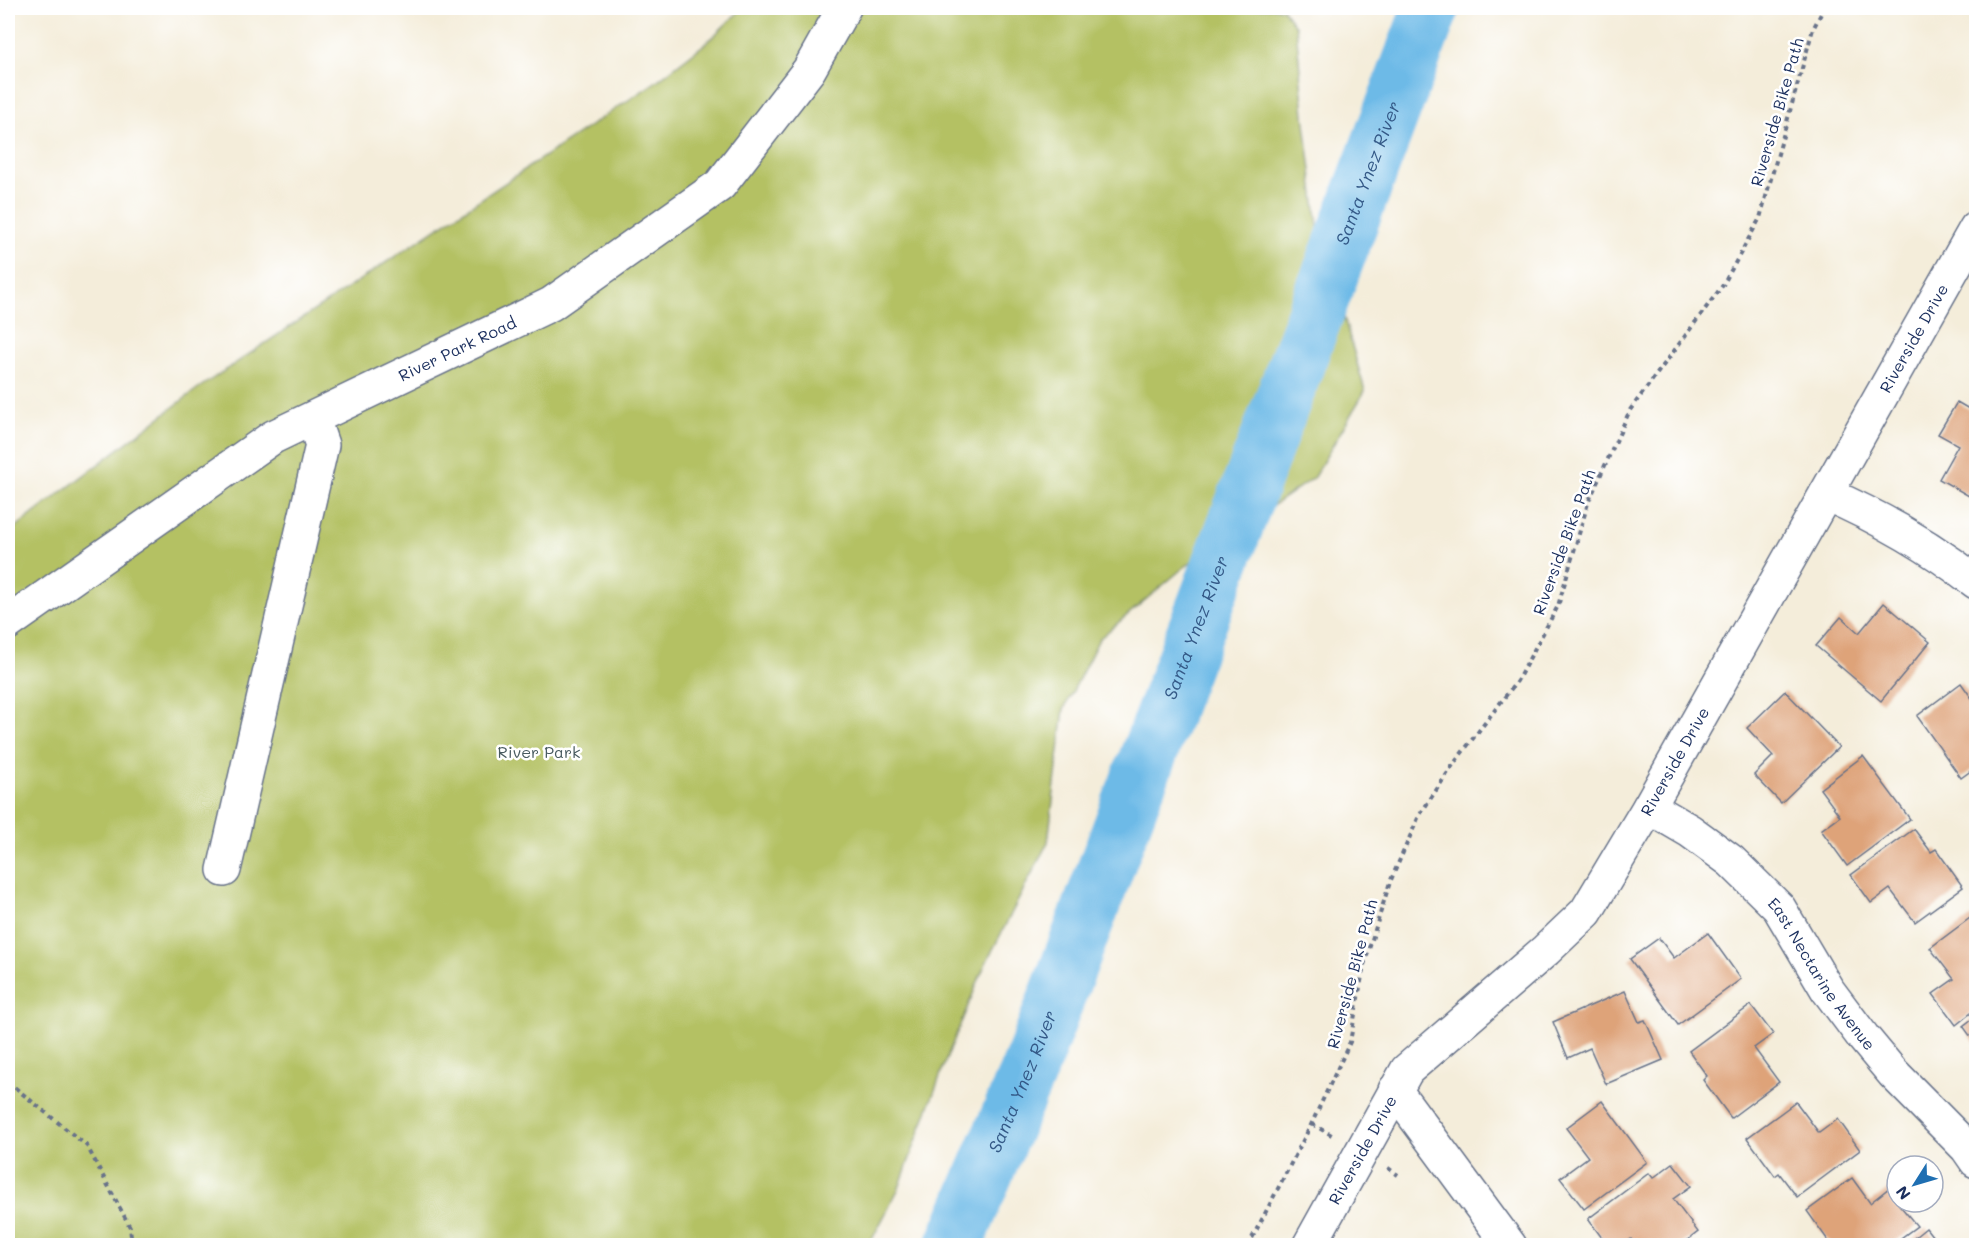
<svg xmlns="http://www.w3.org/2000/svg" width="1984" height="1253" font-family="Mali,sans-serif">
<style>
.green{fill:#b4c163;stroke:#687860;stroke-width:1.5}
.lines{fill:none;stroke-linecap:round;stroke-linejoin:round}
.river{stroke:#6dbae7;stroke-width:57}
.building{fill:#dea379}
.minor-casing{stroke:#677289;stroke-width:36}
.path{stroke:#677289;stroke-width:4;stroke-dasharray:4.5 4.5;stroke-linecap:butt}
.minor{stroke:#fff;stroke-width:33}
.labels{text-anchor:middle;stroke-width:5;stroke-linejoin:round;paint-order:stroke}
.street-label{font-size:16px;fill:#1b2f5e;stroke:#fff}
.park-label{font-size:16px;fill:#495b60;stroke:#fff}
.water-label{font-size:18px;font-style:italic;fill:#345987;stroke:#fff}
</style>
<rect width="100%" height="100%" fill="#fff"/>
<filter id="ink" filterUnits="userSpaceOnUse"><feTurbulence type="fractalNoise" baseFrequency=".0167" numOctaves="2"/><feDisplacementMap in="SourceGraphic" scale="12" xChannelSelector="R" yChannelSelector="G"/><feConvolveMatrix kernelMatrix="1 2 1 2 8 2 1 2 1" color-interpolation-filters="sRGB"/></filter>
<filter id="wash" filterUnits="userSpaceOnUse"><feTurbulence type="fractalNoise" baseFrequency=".008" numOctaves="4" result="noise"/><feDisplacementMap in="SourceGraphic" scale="24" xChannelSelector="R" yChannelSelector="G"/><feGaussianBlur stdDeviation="1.35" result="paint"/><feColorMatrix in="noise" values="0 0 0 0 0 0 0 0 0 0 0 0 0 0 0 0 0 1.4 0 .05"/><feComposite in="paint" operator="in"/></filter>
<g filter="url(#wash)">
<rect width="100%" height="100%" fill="#f4edda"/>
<!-- green -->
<path class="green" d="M743 8H1282L1296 27 1304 115 1318 226 1365 391 1314 477 1182 569 1099 639 1064 709 1048 842 984 967 947 1057 899 1188 869 1245 8 1246V533L197 389 654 83 706 43Z"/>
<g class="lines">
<!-- river -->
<path class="river" id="s1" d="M954 1246 1035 1055 1431 8"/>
</g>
<g id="blocks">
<!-- building -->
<path class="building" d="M1957 402 1976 413V500L1939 479 1958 445 1938 434Z
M1884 603 1930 642 1881 701 1816 646 1841 617 1859 633Z
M1961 683 1976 704V767L1961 778 1917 716Z
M1785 691 1839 747 1781 803 1754 775 1773 756 1747 728Z
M1863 756 1910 819 1847 866 1821 830 1840 816 1820 789Z
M1914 829 1931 852 1936 849 1963 887 1915 922 1890 889 1871 903 1851 875Z
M1974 915 1976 918V1009L1956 1025 1933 994 1954 979 1930 948Z
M1708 933 1741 979 1678 1025 1630 959 1659 938 1674 958Z
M1625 991 1639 1022 1645 1020 1663 1060 1606 1084 1590 1048 1568 1058 1553 1022Z
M1751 1005 1773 1034 1754 1048 1779 1082 1731 1118 1703 1080 1707 1076 1689 1051Z
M1976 1016V1044L1963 1026Z
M1602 1101 1647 1162 1584 1209 1560 1178 1588 1157 1566 1128Z
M1796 1102 1819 1133 1838 1119 1860 1150 1797 1197 1779 1173 1775 1176 1747 1138Z
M1673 1163 1691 1186 1673 1199 1698 1232 1680 1246H1636L1631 1239 1622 1246H1608L1588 1219 1649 1173 1653 1178Z
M1852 1178 1870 1203 1889 1188 1897 1202 1917 1226 1890 1246H1832L1807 1211Z
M1926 1228 1940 1246H1904Z"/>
</g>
</g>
<g filter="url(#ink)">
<use href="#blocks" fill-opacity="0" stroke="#677289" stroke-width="1.5"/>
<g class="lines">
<defs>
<g id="minor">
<path d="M1826 494C1879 517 1930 546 1976 582"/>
<path id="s2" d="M8 623 273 437 551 304 720 185 809 70 844 8"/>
<path id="s3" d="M1649 807 1690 831 1731 861 1779 908 1827 989 1863 1037 1893 1073 1967 1148 1976 1161"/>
<path d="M224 870 322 445 313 419"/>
<path d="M1395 1090 1510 1246"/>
<path id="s4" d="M1309 1246 1407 1070 1546 950 1586 912 1649 807 1976 228"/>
</g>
</defs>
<!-- minor casing -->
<use href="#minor" class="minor-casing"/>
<!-- path -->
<path class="path" d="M8 1082 87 1146 130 1227 132 1246
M1312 1124 1335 1137
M1388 1168 1398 1175
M1248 1246 1310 1127 1350 1042 1364 965 1390 882 1419 816 1455 762 1517 681 1558 606 1588 503 1630 410 1723 285 1760 218 1813 29 1824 8"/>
<!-- minor -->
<use href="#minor" class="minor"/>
</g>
</g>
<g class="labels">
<!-- street labels -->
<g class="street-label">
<text transform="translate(1777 112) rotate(-74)" y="6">Riverside Bike Path</text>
<text dy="6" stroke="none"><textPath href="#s4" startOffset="1101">Riverside Drive</textPath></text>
<text dy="6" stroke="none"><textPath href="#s2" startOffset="528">River Park Road</textPath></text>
<text transform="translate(1564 542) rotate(-70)" y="6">Riverside Bike Path</text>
<text dy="6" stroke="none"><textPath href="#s4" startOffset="615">Riverside Drive</textPath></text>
<text transform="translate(1352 974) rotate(-75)" y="6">Riverside Bike Path</text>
<text dy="6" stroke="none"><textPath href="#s3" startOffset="244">East Nectarine Avenue</textPath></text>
<text dy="6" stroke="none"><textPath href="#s4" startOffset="110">Riverside Drive</textPath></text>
</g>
<!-- park labels -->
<g class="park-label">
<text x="539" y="758">River Park</text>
</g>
<!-- water labels -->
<g class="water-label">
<text dy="6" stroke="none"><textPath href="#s1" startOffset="1150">Santa Ynez River</textPath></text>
<text dy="6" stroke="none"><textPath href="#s1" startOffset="664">Santa Ynez River</textPath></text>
<text dy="6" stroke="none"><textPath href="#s1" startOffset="178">Santa Ynez River</textPath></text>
</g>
</g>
<!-- margin -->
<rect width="1984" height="1253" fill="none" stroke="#fff" stroke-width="30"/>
<!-- north arrow -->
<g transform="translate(1915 1184) rotate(233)"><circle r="28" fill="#ffffff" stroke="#a4acbf" stroke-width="1.5"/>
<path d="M0-4.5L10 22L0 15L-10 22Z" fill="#1f6fb2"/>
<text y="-9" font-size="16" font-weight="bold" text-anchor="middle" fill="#1b2f5e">N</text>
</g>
</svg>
